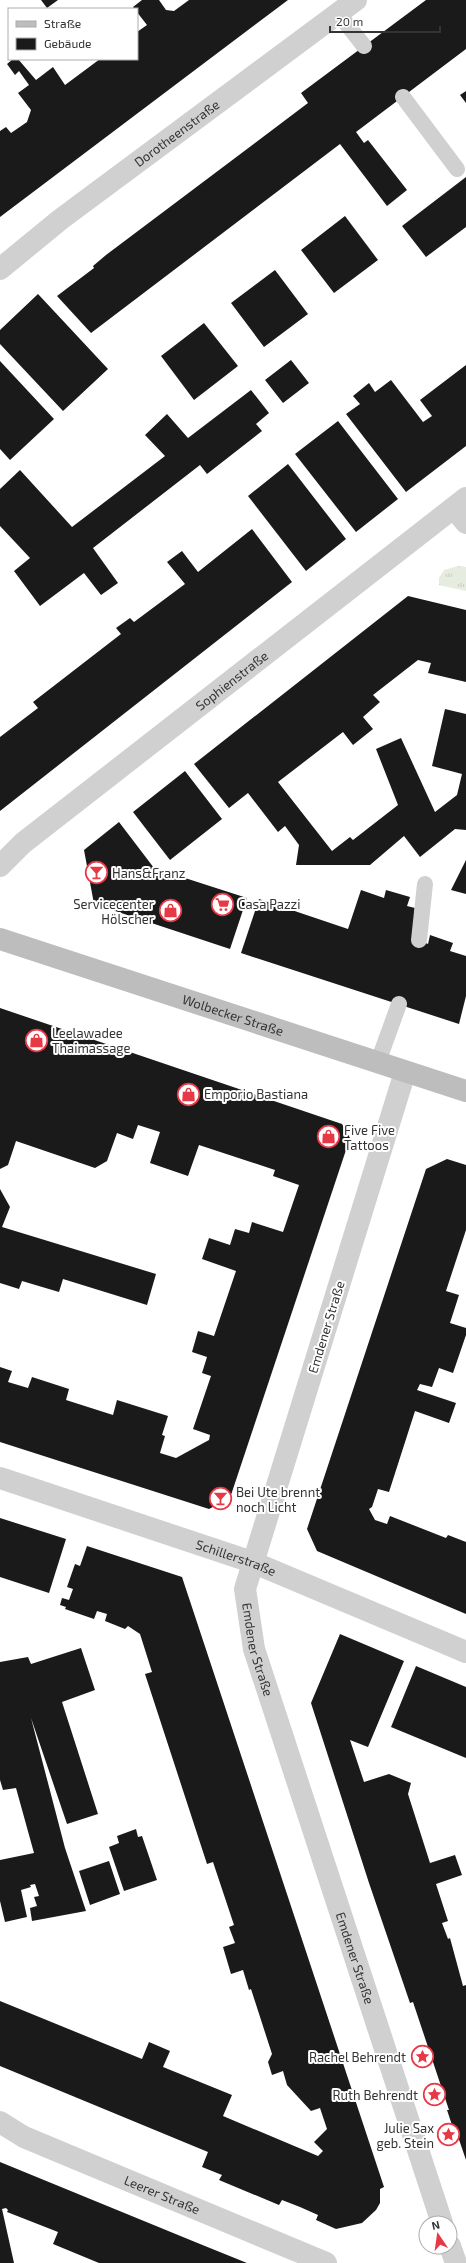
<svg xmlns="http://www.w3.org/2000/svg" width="466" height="2263" font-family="'Exo 2',sans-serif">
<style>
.grass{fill:url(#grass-tufts)}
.building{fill:#1a1a1a}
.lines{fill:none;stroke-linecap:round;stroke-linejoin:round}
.service{stroke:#d0d0d0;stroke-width:16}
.minor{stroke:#d0d0d0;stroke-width:22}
.secondary{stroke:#bdbdbd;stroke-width:22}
.labels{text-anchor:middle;stroke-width:4;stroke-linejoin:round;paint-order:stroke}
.street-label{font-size:13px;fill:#333;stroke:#fff}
.poi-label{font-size:13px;fill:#333;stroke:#fff;text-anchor:start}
</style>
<defs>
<pattern id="grass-tufts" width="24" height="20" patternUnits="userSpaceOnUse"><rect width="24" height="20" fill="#e6ecdf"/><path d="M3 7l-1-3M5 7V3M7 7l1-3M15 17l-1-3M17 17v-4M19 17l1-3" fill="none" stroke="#c6cbc0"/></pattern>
</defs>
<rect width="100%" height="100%" fill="#fff"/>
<!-- grass -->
<path class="grass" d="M458 566 466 567V591L439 585V578L444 570Z"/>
<!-- building -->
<path class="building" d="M41 0H58L47 8Z
M142 0H159L166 10 174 11 189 0H288L0 217V131L6 127 11 133 27 122 31 110 18 93 29 85 19 71 15 75 7 64 13 59H18L36 80 53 67 65 85 100 59H137V32L147 25 133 7Z
M426 0H466V49L356 132 364 143 368 140 407 190 387 206 340 144 91 333 57 296 94 268 93 266 106 255 308 103 301 93Z
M466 91V103L460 95Z
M466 177V227L426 257 402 226Z
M345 216 378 260 334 293 301 250Z
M275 270 308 314 264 347 231 303Z
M38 294 108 369 63 411 0 344V330Z
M204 323 238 366 194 400 161 356Z
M291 360 309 383 283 403 265 380Z
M0 361 54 419 10 460 0 449Z
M466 365V446L406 492 346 414 360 404 353 396 369 383 375 392 391 380 423 422 432 416 420 400Z
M251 390 269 413 256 424 262 431 207 474 200 465 93 548 118 583 101 595 84 573 40 606 14 571 30 558 0 526V489L20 470 72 527 165 456 145 435 167 414 188 438Z
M338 421 398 499 356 532 295 454Z
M288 464 346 539 306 571 248 496Z
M252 529 292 582 0 811V737L38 708 33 702 121 634 116 628 130 618 134 622 185 584 167 562 182 551 198 572Z
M408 596 466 610V682L428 673 431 663 418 660 373 695 380 702 363 717 373 729 353 745 343 732 278 782 332 851 350 837 353 840 398 805 376 749 401 738 435 812 457 795 462 774 432 766 445 709 466 714V830L455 829 420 857 404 836 370 865H296L299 845 285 826 278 832 248 793 229 808 194 764Z
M185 771 222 819 170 860 133 812Z
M119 822 154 868 247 898 230 949 94 904 84 850Z
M466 860V894L451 890Z
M361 890 384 898 386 890 410 897 407 906 415 908 414 914 418 915 419 940 428 944 430 935 453 943 450 951 466 956V996L459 1024 241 953 259 899 348 929Z
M0 1008 342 1124 350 1138 230 1498 209 1509 0 1442V1367L12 1371 8 1382 28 1388 32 1377 69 1389 66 1400 113 1415 117 1400 168 1416 162 1435 165 1436 160 1453 176 1458 209 1440 210 1435 193 1429 211 1376 202 1373 207 1357 192 1352 198 1331 214 1336 236 1271 202 1259 209 1238 230 1245 235 1229 249 1233 252 1222 283 1232 299 1185 273 1176 275 1170 199 1145 188 1176 150 1163 160 1132 138 1125 133 1139 117 1133 107 1161 95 1168 16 1141 8 1165 0 1169Z
M447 1159 466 1165V1230L446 1291 459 1295 450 1323 466 1328V1335L453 1373 439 1368 432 1387 420 1384 417 1390 456 1403 449 1423 415 1411 389 1492 378 1489 372 1507 369 1509 375 1520 387 1524 390 1516 446 1538 448 1535 466 1542V1614L317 1551 307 1529 426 1169Z
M0 1189 10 1207 2 1227 156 1274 147 1305 63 1279 59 1292 22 1281 19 1289 0 1283Z
M0 1518 66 1539 49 1593 0 1577Z
M87 1546 182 1577 384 2187 380 2189V2203L376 2210 362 2223 336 2229 316 2220 318 2215 300 2207 282 2200 279 2205 219 2180 222 2175 202 2167 208 2152 0 2066V2001L142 2059 149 2042 170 2051 163 2067 232 2095 223 2116 318 2156 323 2151 314 2142 327 2129 320 2108 311 2111 287 2085 283 2071 272 2075 268 2062 272 2054 251 1989 249 1990 243 1970 231 1974 223 1947 235 1943 229 1927 234 1925 213 1862 207 1864 145 1674 152 1672 140 1634 128 1626 125 1629 105 1621 107 1614 97 1611 94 1619 65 1609 66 1607 60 1605 62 1598 69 1600 73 1589 67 1587 75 1564 80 1566Z
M340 1634 404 1661 368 1747 350 1740 364 1782 389 1774 411 1783 408 1794 430 1863 455 1855 462 1875 436 1884 448 1921 442 1923 448 1939 450 1938 463 1986 466 1985V2160L454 2125H452L447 2110H449L413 2002 410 2003 369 1883 311 1703Z
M81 1648 95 1690 62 1702 98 1814 67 1824 31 1718 65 1848 86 1911 32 1921 30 1908 37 1906 34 1897 39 1896 35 1884 30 1885 31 1887 21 1890 27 1917 5 1922 0 1901V1860L34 1853 16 1788 3 1790 0 1780V1662L28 1657 31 1664Z
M416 1666 466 1687V1758L391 1727Z
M136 1829 138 1837 142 1836 157 1880 124 1891 109 1847 119 1843 117 1836Z
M109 1861 120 1894 90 1905 79 1871Z
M0 2162 200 2244 247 2263H99L53 2244 58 2232 7 2212 8 2210 6 2208 2 2209 14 2263H0Z"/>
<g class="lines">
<!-- service -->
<path class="service" d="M338 13 364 46
M403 97 457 169
M419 940 425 884
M378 1062 399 1004"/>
<!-- minor -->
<g class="minor">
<path id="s1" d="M0 269 61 219 356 0"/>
<path d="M454 508 466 523"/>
<path id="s2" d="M0 866 23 843 466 498"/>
<path id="s3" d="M405 1072 245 1589 254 1649 442 2223"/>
<path id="s4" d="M0 1478 252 1562 466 1652"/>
<path id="s5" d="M0 2122 24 2137 326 2263"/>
<path d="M450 2246 456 2263"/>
</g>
<!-- secondary -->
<path class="secondary" id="s6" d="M0 939 466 1091"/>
</g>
<!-- icons -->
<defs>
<symbol id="bar-ring" viewBox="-11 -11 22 22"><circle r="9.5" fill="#fff" stroke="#e63946" stroke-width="1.5"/><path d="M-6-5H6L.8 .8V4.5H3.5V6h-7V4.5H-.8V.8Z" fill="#e63946"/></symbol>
<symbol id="supermarket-ring" viewBox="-11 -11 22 22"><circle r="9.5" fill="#fff" stroke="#e63946" stroke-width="1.5"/><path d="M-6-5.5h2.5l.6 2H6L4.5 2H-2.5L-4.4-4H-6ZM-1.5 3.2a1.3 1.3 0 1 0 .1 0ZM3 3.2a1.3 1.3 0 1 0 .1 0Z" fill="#e63946"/></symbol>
<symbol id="shop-ring" viewBox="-11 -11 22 22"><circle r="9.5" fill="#fff" stroke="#e63946" stroke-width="1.5"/><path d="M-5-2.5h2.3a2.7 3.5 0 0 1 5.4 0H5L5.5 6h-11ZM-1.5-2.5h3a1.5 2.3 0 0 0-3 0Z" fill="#e63946"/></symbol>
<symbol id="sight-ring" viewBox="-11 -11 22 22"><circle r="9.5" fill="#fff" stroke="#e63946" stroke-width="1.5"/><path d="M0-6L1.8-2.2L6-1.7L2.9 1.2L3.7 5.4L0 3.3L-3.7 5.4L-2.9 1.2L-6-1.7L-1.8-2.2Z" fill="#e63946"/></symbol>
</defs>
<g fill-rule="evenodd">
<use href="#bar-ring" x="84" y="860" width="25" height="25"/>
<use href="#supermarket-ring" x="210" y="892" width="25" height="25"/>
<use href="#shop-ring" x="158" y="898" width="25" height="25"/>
<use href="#shop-ring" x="24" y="1028" width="25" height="25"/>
<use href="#shop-ring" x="176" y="1082" width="25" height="25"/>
<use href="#shop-ring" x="316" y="1124" width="25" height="25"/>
<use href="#bar-ring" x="208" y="1486" width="25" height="25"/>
<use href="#sight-ring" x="410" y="2044" width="25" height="25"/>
<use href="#sight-ring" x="422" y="2082" width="25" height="25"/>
<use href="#sight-ring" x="436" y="2122" width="25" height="25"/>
</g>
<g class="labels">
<!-- street labels -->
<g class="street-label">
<text dy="5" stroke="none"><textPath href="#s1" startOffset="223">Dorotheenstraße</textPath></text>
<text dy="5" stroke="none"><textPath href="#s2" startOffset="297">Sophienstraße</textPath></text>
<text dy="5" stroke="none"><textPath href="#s6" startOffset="245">Wolbecker Straße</textPath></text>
<text transform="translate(326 1327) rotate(-73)" y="5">Emdener Straße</text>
<text dy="5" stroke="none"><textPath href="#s4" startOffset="249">Schillerstraße</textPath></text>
<text dy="5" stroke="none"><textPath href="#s3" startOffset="603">Emdener Straße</textPath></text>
<text dy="5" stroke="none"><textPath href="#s3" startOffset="927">Emdener Straße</textPath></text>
<text dy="5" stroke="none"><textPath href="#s5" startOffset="178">Leerer Straße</textPath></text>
</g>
<!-- poi labels -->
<g class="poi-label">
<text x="112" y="878">Hans&amp;Franz</text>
<text x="154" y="909" text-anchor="end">Servicecenter<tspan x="154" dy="15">Hölscher</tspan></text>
<text x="238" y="909">Casa Pazzi</text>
<text x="52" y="1038">Leelawadee<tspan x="52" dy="15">Thaimassage</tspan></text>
<text x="204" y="1099">Emporio Bastiana</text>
<text x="344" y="1135">Five Five<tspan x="344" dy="15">Tattoos</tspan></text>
<text x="236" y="1497">Bei Ute brennt<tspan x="236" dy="15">noch Licht</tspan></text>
<text x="406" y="2062" text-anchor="end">Rachel Behrendt</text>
<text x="418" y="2100" text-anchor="end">Ruth Behrendt</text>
<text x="434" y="2133" text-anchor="end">Julie Sax<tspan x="434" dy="15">geb. Stein</tspan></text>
</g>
</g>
<!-- legend -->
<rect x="8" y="8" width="130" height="52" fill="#ffffff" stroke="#adadad"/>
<rect x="16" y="21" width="20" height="6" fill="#bdbdbd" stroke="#adadad"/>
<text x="44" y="28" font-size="12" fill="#333333">Straße</text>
<rect x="16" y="38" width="20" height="12" fill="#1a1a1a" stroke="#adadad"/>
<text x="44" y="48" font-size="12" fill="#333333">Gebäude</text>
<!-- north arrow -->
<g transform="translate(438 2235) rotate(347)"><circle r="19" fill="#ffffff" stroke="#adadad"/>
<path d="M0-3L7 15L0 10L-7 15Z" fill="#e63946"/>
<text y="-6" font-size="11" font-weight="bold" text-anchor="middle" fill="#333333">N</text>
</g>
<!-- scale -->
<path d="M330 26v6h110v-6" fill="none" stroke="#333333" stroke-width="2"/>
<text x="336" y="26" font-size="12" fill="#333333" stroke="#ffffff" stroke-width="3" paint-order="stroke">20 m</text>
</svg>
